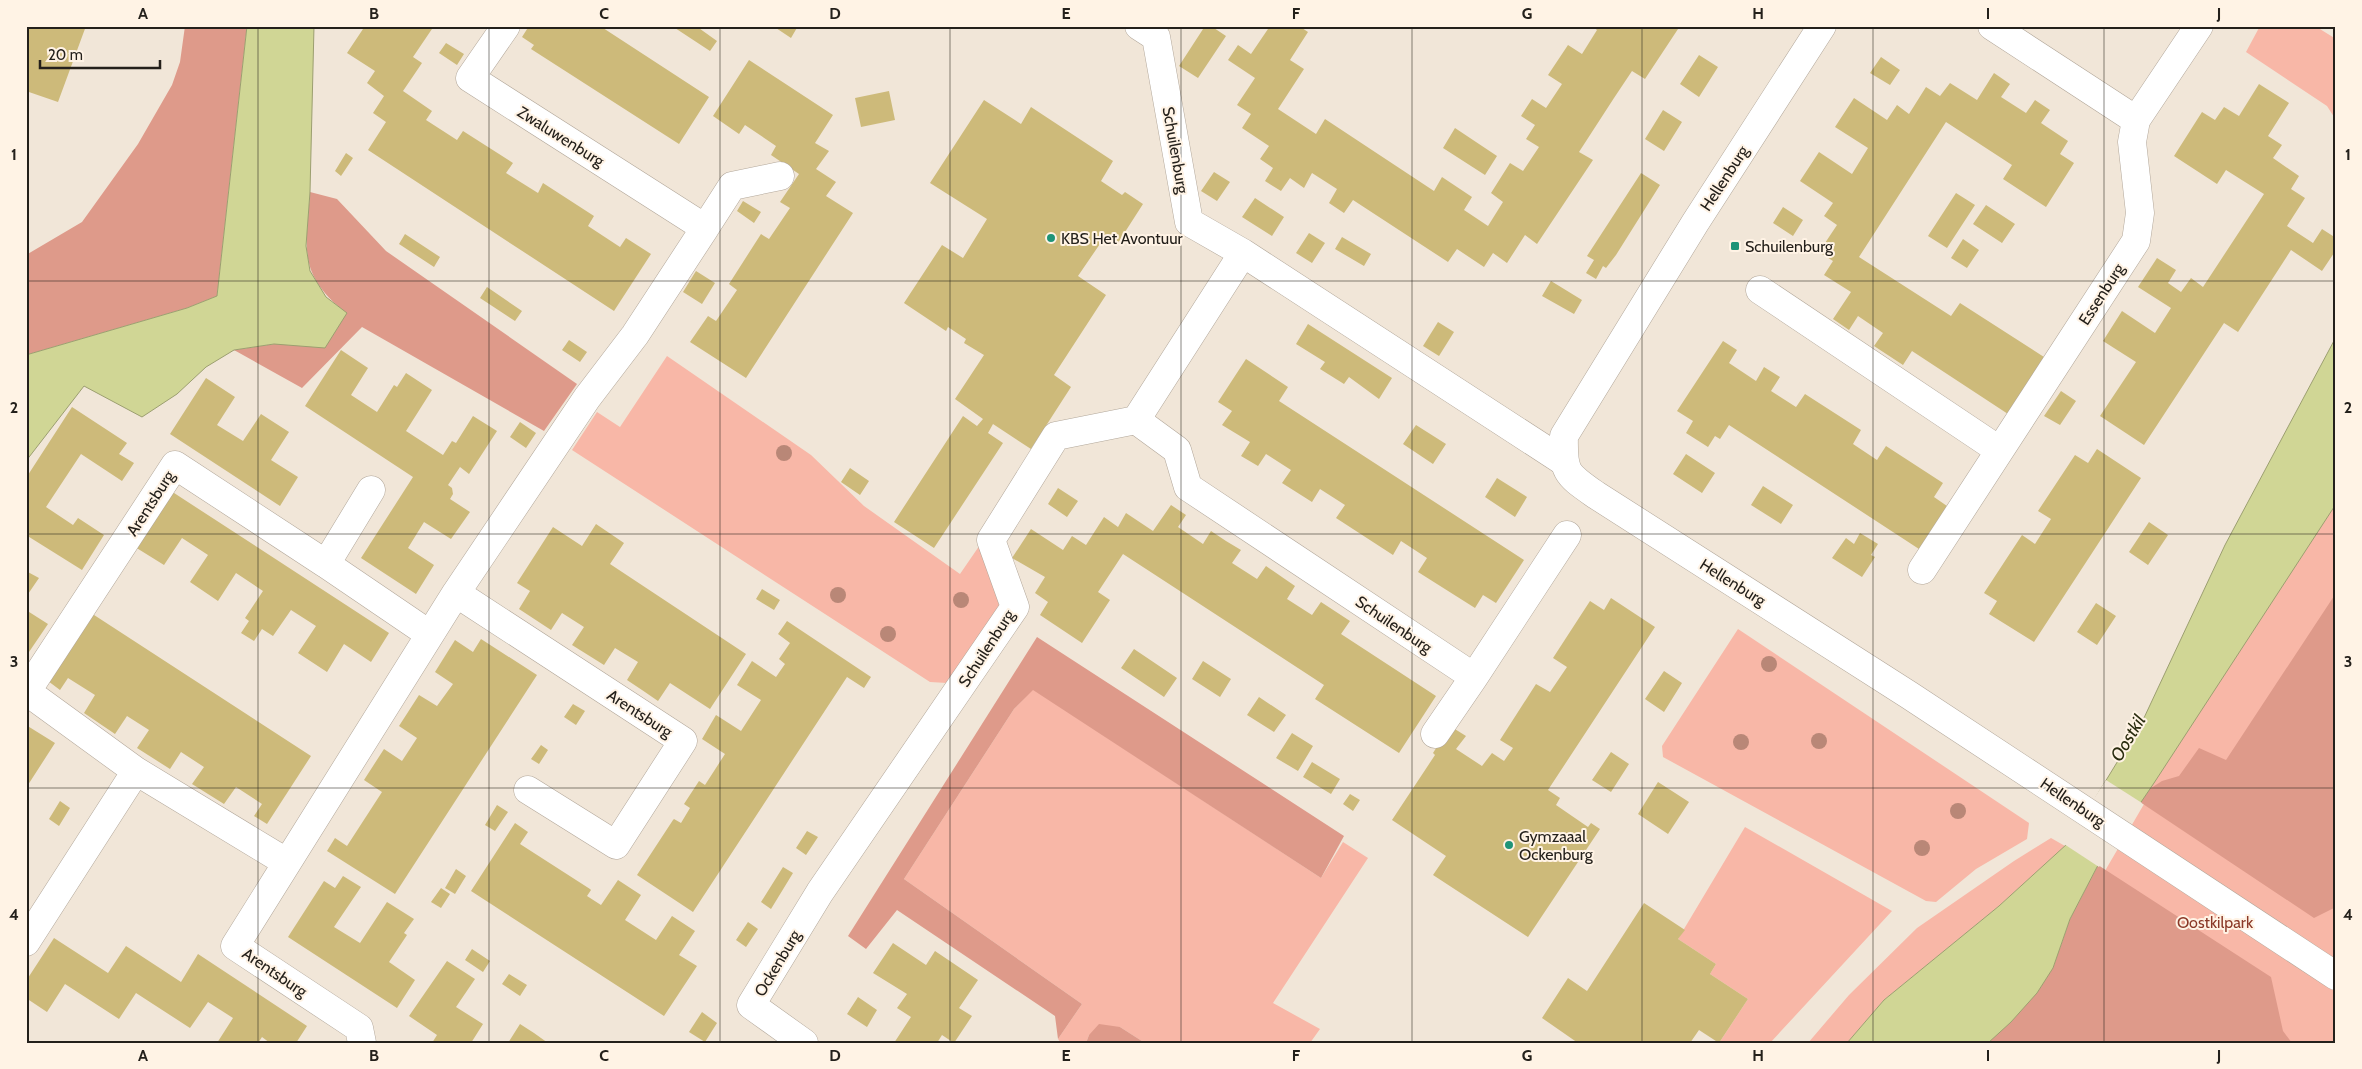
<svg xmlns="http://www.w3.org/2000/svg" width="2362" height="1069" font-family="Cabin,sans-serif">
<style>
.green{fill:#f8b7a7}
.forest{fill:#de9a8a}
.water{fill:#d0d695;stroke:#9c9f70}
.pier{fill:#f1e6d8}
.building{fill:#cdba7a}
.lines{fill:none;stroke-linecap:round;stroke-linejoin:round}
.street-casing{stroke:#b2a79a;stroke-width:29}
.secondary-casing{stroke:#b2a79a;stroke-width:29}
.street{stroke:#fff;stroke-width:28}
.secondary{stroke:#fff;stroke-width:28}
.tree{fill:#b98777}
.grid{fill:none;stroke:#24201b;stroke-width:1;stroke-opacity:0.55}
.poi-dot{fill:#1f9478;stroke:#fff3e5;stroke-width:2}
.labels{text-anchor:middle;stroke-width:4;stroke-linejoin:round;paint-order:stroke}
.street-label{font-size:16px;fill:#24201b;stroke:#fff3e5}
.poi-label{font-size:16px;fill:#24201b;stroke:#fff3e5;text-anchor:start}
.park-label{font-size:16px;fill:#8b3928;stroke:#fff3e5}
.water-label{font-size:18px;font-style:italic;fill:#2a2c0f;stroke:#fff3e5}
.neatline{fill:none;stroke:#24201b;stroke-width:2}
.grid-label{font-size:16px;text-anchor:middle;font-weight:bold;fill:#24201b}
</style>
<rect width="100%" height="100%" fill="#f1e6d8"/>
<!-- green -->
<path class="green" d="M2260 26H2315L2336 39V120L2327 106 2246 52Z
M667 356 811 455 864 506 960 574 984 539 1000 609 947 683 930 682 572 450 597 412 620 427Z
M2336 498V1043H1985L2029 1001 2154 787 2148 790Z
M1738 629 2029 823 2027 839 1976 869 1936 902 1926 901 1663 757 1662 746Z
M1033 689 1321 878 1343 842 1368 858 1273 1003 1320 1029 1310 1043H1145L1120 1027 1089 1035 1086 1043H1061L1058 1039 1082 1004 904 879 1014 709Z
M1745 827 1892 911 1770 1043H1719L1748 999 1710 974 1716 964 1678 939Z
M2051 838 2065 846 1999 906 1884 1000 1847 1043H1808L1849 995 1917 928 2014 861Z"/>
<!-- forest -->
<path class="forest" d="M185 26H247L217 296 187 308 26 355V255L82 222 138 144 172 85 180 62Z
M310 192 337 199 386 251 577 384 544 431 362 327 302 388 234 350 274 344H293L346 313C297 273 306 250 310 192Z
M2336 593V907L2314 918 2140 802 2148 790 2162 781 2179 776 2199 748 2226 760Z
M1037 637 1344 836 1321 878 1033 690 1014 709 904 879 1082 1004 1058 1039 1055 1016 897 910 866 949 848 936Z
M2098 865 2271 977 2283 1031 2292 1043H1988L2011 1022 2037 993 2053 968 2070 919Z
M1099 1024 1120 1027 1145 1043H1086L1089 1035Z"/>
<!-- water -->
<path class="water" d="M247 26H314L310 192 306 246 310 271 326 297 347 313 325 348 274 344 234 350 206 367 177 394 142 417 84 386 26 461V355L187 308 217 296Z
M2336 337V504L2154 783 2097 867 2070 919 2053 968 2037 993 2011 1022 1988 1043H1847L1884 1000 1999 906 2067 844 2143 720 2225 545Z"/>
<!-- pier -->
<path class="pier" d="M2106 780 2142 803 2099 867 2064 844Z"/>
<!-- building -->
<path class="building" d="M26 26H86L58 102 26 91Z
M365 26H434L413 57 422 63 403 91 432 111 426 120 457 140 463 131 513 163 506 173 538 193 543 183 594 216 588 226 620 247 626 238 651 254 614 311 368 150 386 122 373 113 384 96 367 83 375 71 347 53Z
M529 26H600L709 97 679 144 531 49 534 45 522 37Z
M677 26H696L717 41 710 51 675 28Z
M773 26H798L791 38Z
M1205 26H1211L1226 36 1198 78 1179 66Z
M1263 26H1299L1308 32 1290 60 1304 69 1278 109 1316 134 1325 119 1434 191 1442 177 1472 197 1464 210 1488 226 1503 202 1491 193 1510 163 1523 171 1539 147 1526 139 1535 125 1521 116 1532 99 1546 108 1562 84 1548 75 1568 45 1582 54 1597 30 1592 26H1680L1645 79 1632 71 1614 98 1579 152 1593 160 1537 244 1525 235 1507 263 1493 253 1484 267 1457 249 1448 262 1353 200 1344 213 1329 203 1337 189 1312 173 1304 188 1290 178 1281 191 1265 181 1273 168 1260 159 1269 146 1242 128 1251 114 1237 105 1255 78 1228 60 1238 45 1251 54 1268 29Z
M446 43 464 54 457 65 439 53Z
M1699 55 1718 67 1699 97 1680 84Z
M1881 57 1900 70 1890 85 1870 73Z
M749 60 833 115 815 143 829 151 816 169 836 182 826 196 853 213 746 378 690 342 708 316 716 321 737 290 729 284 761 234 769 239 790 208 780 202 799 174 771 155 776 146 745 125 739 134 713 116Z
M1994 73 2010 84 2001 97 2026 113 2035 100 2050 110 2041 123 2068 141 2060 154 2074 163 2046 207 2003 179 2012 165 1946 122 1859 257 1951 316 1960 303 2044 357 2008 414 1912 351 1903 365 1874 346 1883 333 1858 316 1849 330 1833 319 1851 292 1824 275 1833 261 1819 252 1837 225 1824 216 1833 203 1800 181 1819 152 1852 174 1868 148 1835 127 1854 98 1887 120 1897 105 1909 114 1926 87 1940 96 1950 83 1977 100Z
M2259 84 2289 103 2268 136 2282 145 2273 158 2299 176 2291 189 2305 198 2287 226 2313 243 2322 229 2336 238V250L2322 271 2291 250 2238 332 2224 323 2144 445 2100 416 2136 362 2103 341 2122 311 2155 333 2171 308 2138 287 2157 258 2176 270 2168 283 2181 292 2191 278 2203 287 2264 194 2226 170 2217 184 2174 156 2202 112 2215 120 2224 107 2239 116Z
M889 91 895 120 861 127 855 98Z
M984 100 1021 124 1031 107 1113 161 1101 181 1122 195 1125 192 1143 204 1116 246 1104 238 1078 276 1106 295 1054 375 1071 387 1031 449 993 424 988 433 1003 443 934 548 894 522 963 416 977 426 983 419 955 399 984 355 964 343 966 339 948 327 946 331 904 303 942 245 963 258 987 219 930 183Z
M1663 110 1682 122 1664 151 1645 139Z
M1455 128 1497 156 1485 175 1443 148Z
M346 153 353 158 341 176 335 171Z
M1214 172 1230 182 1217 201 1201 191Z
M1641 173 1660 185 1616 255 1606 268 1603 266 1596 279 1586 273 1594 260 1587 256Z
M1956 193 1975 205 1947 248 1928 236Z
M1255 198 1284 217 1272 236 1242 217Z
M743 201 761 212 754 223 737 211Z
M1986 205 2015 224 2002 243 1973 224Z
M1783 207 1803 220 1793 236 1773 223Z
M1309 233 1325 243 1312 263 1296 253Z
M405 234 440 257 434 267 399 244Z
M1342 237 1371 254 1364 266 1335 249Z
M1963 239 1979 250 1967 268 1951 258Z
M696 271 715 283 702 304 683 292Z
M1551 281 1582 300 1574 314 1542 296Z
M487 287 522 311 515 321 480 298Z
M1438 322 1454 332 1439 356 1423 346Z
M1308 324 1392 378 1379 399 1349 377 1344 384 1320 369 1325 362 1296 344Z
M569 340 587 352 580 362 562 350Z
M1723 341 1737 350 1729 363 1756 381 1764 367 1780 377 1771 391 1796 407 1805 394 1861 430 1853 444 1877 460 1886 446 1943 483 1934 497 1947 506 1919 549 1729 425 1720 439 1715 436 1708 447 1686 433 1693 421 1677 411Z
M341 350 368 368 351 395 377 412 394 385 397 387 406 373 432 390 406 431 443 455 452 441 456 443 473 416 497 431 469 474 460 467 448 485 452 488 453 494 450 499 470 512 451 539 424 522 408 548 434 565 416 594 361 558 413 477 305 406Z
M1246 359 1288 387 1279 401 1524 560 1496 603 1483 595 1475 608 1418 572 1427 558 1401 541 1393 555 1336 518 1345 505 1320 489 1312 502 1282 483 1291 470 1266 454 1258 466 1241 456 1250 442 1222 425 1232 411 1218 402Z
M206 378 235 397 217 425 243 441 261 414 289 432 271 460 298 477 280 506 170 434Z
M2061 391 2076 401 2060 425 2044 416Z
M72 407 127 443 119 454 134 463 122 481 81 454 46 507 73 525 78 518 104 535 82 570 26 535V478Z
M520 422 536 433 526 448 510 437Z
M1416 425 1446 444 1433 464 1403 444Z
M2097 449 2141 478 2034 642 1989 614 1997 601 1984 593 2022 535 2035 544 2051 519 2038 511 2075 455 2088 463Z
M1686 454 1715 473 1702 493 1673 474Z
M850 468 869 481 860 495 841 482Z
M1497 478 1527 497 1515 517 1485 497Z
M1763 486 1793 505 1781 524 1751 505Z
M1058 488 1078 501 1067 517 1048 504Z
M171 491 389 633 371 662 344 644 327 672 298 653 316 626 291 610 273 636 262 629 254 641 241 633 249 621 245 618 263 591 236 573 218 601 190 582 208 555 182 538 164 565 135 547Z
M1171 505 1186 515 1178 527 1203 544 1211 531 1226 541 1241 550 1232 563 1257 579 1266 566 1295 586 1287 599 1312 615 1321 602 1350 621 1341 634 1436 696 1399 753 1315 699 1324 685 1123 554 1098 592 1110 600 1082 643 1040 615 1048 602 1035 593 1045 577 1012 558 1031 529 1063 550 1072 536 1086 545 1104 517 1118 527 1126 513 1153 531Z
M2149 522 2168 535 2148 565 2129 552Z
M596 524 624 543 610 564 746 654 710 709 670 683 658 701 642 690 627 680 638 662 615 648 604 665 572 645 584 627 562 613 551 630 519 609 530 591 517 583 553 527 582 546Z
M1860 533 1878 544 1871 555 1875 557 1862 577 1832 558 1846 538 1854 544Z
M26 571 39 578 26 597Z
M762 589 780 600 774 610 756 599Z
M1611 598 1655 627 1548 790 1560 798 1556 805 1588 827 1591 823 1600 829 1528 937 1433 875 1446 856 1392 820 1435 755 1433 753 1450 726 1466 736 1456 749 1482 766 1492 753 1504 761 1513 748 1500 740 1536 684 1550 692 1567 667 1553 658 1590 601 1604 610Z
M2096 603 2116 616 2097 645 2077 632Z
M26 610 48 624 29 652 26 650Z
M91 613 311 756 267 824 254 816 262 804 236 787 224 804 192 784 204 767 181 752 170 769 137 748 149 730 127 716 115 734 84 713 95 695 68 678 60 690 48 681Z
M787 621 871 677 864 688 847 677 693 912 637 875 673 820 674 819 681 823 690 808 684 804 699 781 705 785 725 754 702 739 716 715 741 731 761 700 737 685 752 661 776 677 785 664 779 659 790 643 778 634Z
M481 639 537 675 395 894 327 851 335 838 347 846 382 792 364 780 384 749 402 761 417 738 399 726 419 695 437 706 453 684 435 672 455 640 473 652Z
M1134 649 1177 678 1164 697 1121 668Z
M1203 661 1231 679 1220 697 1192 679Z
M1664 671 1682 683 1664 712 1645 699Z
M1259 697 1286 715 1274 732 1247 715Z
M573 704 585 711 576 725 564 717Z
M26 725 55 743 26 788Z
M1292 733 1313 746 1298 771 1276 758Z
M541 745 548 750 539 764 531 759Z
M1611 752 1629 764 1611 792 1592 780Z
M1312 762 1340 779 1331 794 1303 777Z
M1658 782 1689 802 1668 834 1638 814Z
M1350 794 1360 800 1353 811 1343 804Z
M60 801 70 808 59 826 49 819Z
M497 805 508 812 495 831 485 825Z
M515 823 528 832 520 844 590 889 591 890 587 896 601 905 618 880 641 895 625 920 656 940 672 916 695 931 679 955 697 966 664 1016 471 891Z
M807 831 818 837 806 855 796 848Z
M783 867 793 873 771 909 761 902Z
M456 869 466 876 455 894 445 888Z
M343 876 361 887 334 927 360 943 387 902 414 919 404 933 407 935 389 962 415 980 397 1008 288 937 324 881 335 888Z
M441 888 450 894 441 908 431 902Z
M1644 903 1685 930 1678 939 1716 964 1710 974 1748 999 1719 1043 1699 1030 1690 1043H1578L1542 1018 1568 978 1587 991Z
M748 922 758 929 746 947 736 940Z
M54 938 108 973 126 946 181 982 198 954 307 1026 296 1043H270L262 1037 258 1043H217L233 1018 208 1002 190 1028 136 993 119 1019 65 984 47 1012 26 998V981Z
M893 943 926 965 935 951 978 980 959 1008 972 1016 954 1043 942 1035 937 1043H894L911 1017 897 1008 907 994 873 973Z
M472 949 490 961 483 972 465 960Z
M447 961 475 979 456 1007 483 1024 471 1043H432L437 1035 409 1016Z
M509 974 527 985 520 996 502 984Z
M858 997 877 1010 867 1027 847 1014Z
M702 1012 717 1023 705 1042 689 1032Z
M520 1024 534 1033 548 1043H508Z"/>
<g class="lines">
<defs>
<path id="street" d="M1139 26 1156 37 1189 222 1243 253 1563 461
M2136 120 2199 26
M705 228 732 186 780 176
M1760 290 1999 450
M1136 420 1177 450 1188 487 1474 677 1567 535
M371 490 326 564 429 634
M1922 570 2136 241 2140 213 2132 142 2136 120 1992 26
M456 593 587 398 635 335 705 228 470 78 506 26
M26 691 136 771
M27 691 175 465 326 564
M1435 734 1474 677
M26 942 136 771 286 862
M362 1043 359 1028 235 946 456 593 683 741 616 845 528 790
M804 1043 751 1005 820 892 1015 607 991 540 1056 436 1136 420 1243 253"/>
<path id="secondary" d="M1822 26 1695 223 1564 436C1563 473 1566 474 1596 495L1909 695 2336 976"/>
</defs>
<!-- street casing -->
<use href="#street" class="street-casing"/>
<!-- secondary casing -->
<use href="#secondary" class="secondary-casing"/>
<!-- street -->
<use href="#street" class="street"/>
<!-- secondary -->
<use href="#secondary" class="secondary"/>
</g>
<!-- trees -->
<g class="tree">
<circle cx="784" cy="453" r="8"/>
<circle cx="838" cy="595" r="8"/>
<circle cx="961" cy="600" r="8"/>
<circle cx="888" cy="634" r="8"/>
<circle cx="1769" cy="664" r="8"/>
<circle cx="1819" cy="741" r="8"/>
<circle cx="1741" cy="742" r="8"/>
<circle cx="1958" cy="811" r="8"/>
<circle cx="1922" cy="848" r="8"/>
</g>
<!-- grid -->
<path class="grid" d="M258 26V1043M489 26V1043M720 26V1043M950 26V1043M1181 26V1043M1412 26V1043M1642 26V1043M1873 26V1043M2104 26V1043M26 281H2336M26 534H2336M26 788H2336"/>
<!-- markers -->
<g class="poi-dot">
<circle cx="1051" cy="238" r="5"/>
<rect x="1730" y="241" width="10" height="10" rx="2.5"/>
<circle cx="1509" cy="845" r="5"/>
</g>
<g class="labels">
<!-- street labels -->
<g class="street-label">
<text transform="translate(561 136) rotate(32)" y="6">Zwaluwenburg</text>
<text transform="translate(1176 150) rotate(80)" y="6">Schuilenburg</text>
<text transform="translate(1724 178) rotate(-57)" y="6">Hellenburg</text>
<text transform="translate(2101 294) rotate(-57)" y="6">Essenburg</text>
<text transform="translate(150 503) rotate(-57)" y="6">Arentsburg</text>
<text transform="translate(1733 582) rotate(32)" y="6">Hellenburg</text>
<text transform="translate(1394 624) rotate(34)" y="6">Schuilenburg</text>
<text transform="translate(986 648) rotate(-57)" y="6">Schuilenburg</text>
<text transform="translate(640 713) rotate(33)" y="6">Arentsburg</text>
<text transform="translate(2073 802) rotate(34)" y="6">Hellenburg</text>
<text transform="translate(777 963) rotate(-59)" y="6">Ockenburg</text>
<text transform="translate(275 972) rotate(34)" y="6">Arentsburg</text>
</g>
<!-- poi labels -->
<g class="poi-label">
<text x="1061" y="244">KBS Het Avontuur</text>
<text x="1745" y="252">Schuilenburg</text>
<text x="1519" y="842">Gymzaaal<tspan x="1519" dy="18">Ockenburg</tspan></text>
</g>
<!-- park labels -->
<g class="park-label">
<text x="2215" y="928">Oostkilpark</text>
</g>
<!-- water labels -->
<g class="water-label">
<text transform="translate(2128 738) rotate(-59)" y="6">Oostkil</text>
</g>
</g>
<!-- border -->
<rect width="2362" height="1069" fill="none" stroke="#fff3e5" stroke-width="55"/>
<!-- scale -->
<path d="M40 60v8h120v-8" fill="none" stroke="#24201b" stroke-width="2.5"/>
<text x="48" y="60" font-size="15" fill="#24201b" stroke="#fff3e5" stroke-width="4" paint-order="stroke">20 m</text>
<rect x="28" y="28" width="2306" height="1014" class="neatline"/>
<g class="grid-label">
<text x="143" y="19">A</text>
<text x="374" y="19">B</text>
<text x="604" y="19">C</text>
<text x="835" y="19">D</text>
<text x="1066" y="19">E</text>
<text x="1296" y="19">F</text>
<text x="1527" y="19">G</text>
<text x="1758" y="19">H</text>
<text x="1988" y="19">I</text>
<text x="2219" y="19">J</text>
<text x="14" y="160">1</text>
<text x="2348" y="160">1</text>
<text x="14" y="413">2</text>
<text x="2348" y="413">2</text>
<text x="14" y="667">3</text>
<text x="2348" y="667">3</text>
<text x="14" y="920">4</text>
<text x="2348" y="920">4</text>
<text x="143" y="1061">A</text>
<text x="374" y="1061">B</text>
<text x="604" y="1061">C</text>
<text x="835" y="1061">D</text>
<text x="1066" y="1061">E</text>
<text x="1296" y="1061">F</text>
<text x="1527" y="1061">G</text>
<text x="1758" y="1061">H</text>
<text x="1988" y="1061">I</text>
<text x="2219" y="1061">J</text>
</g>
</svg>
